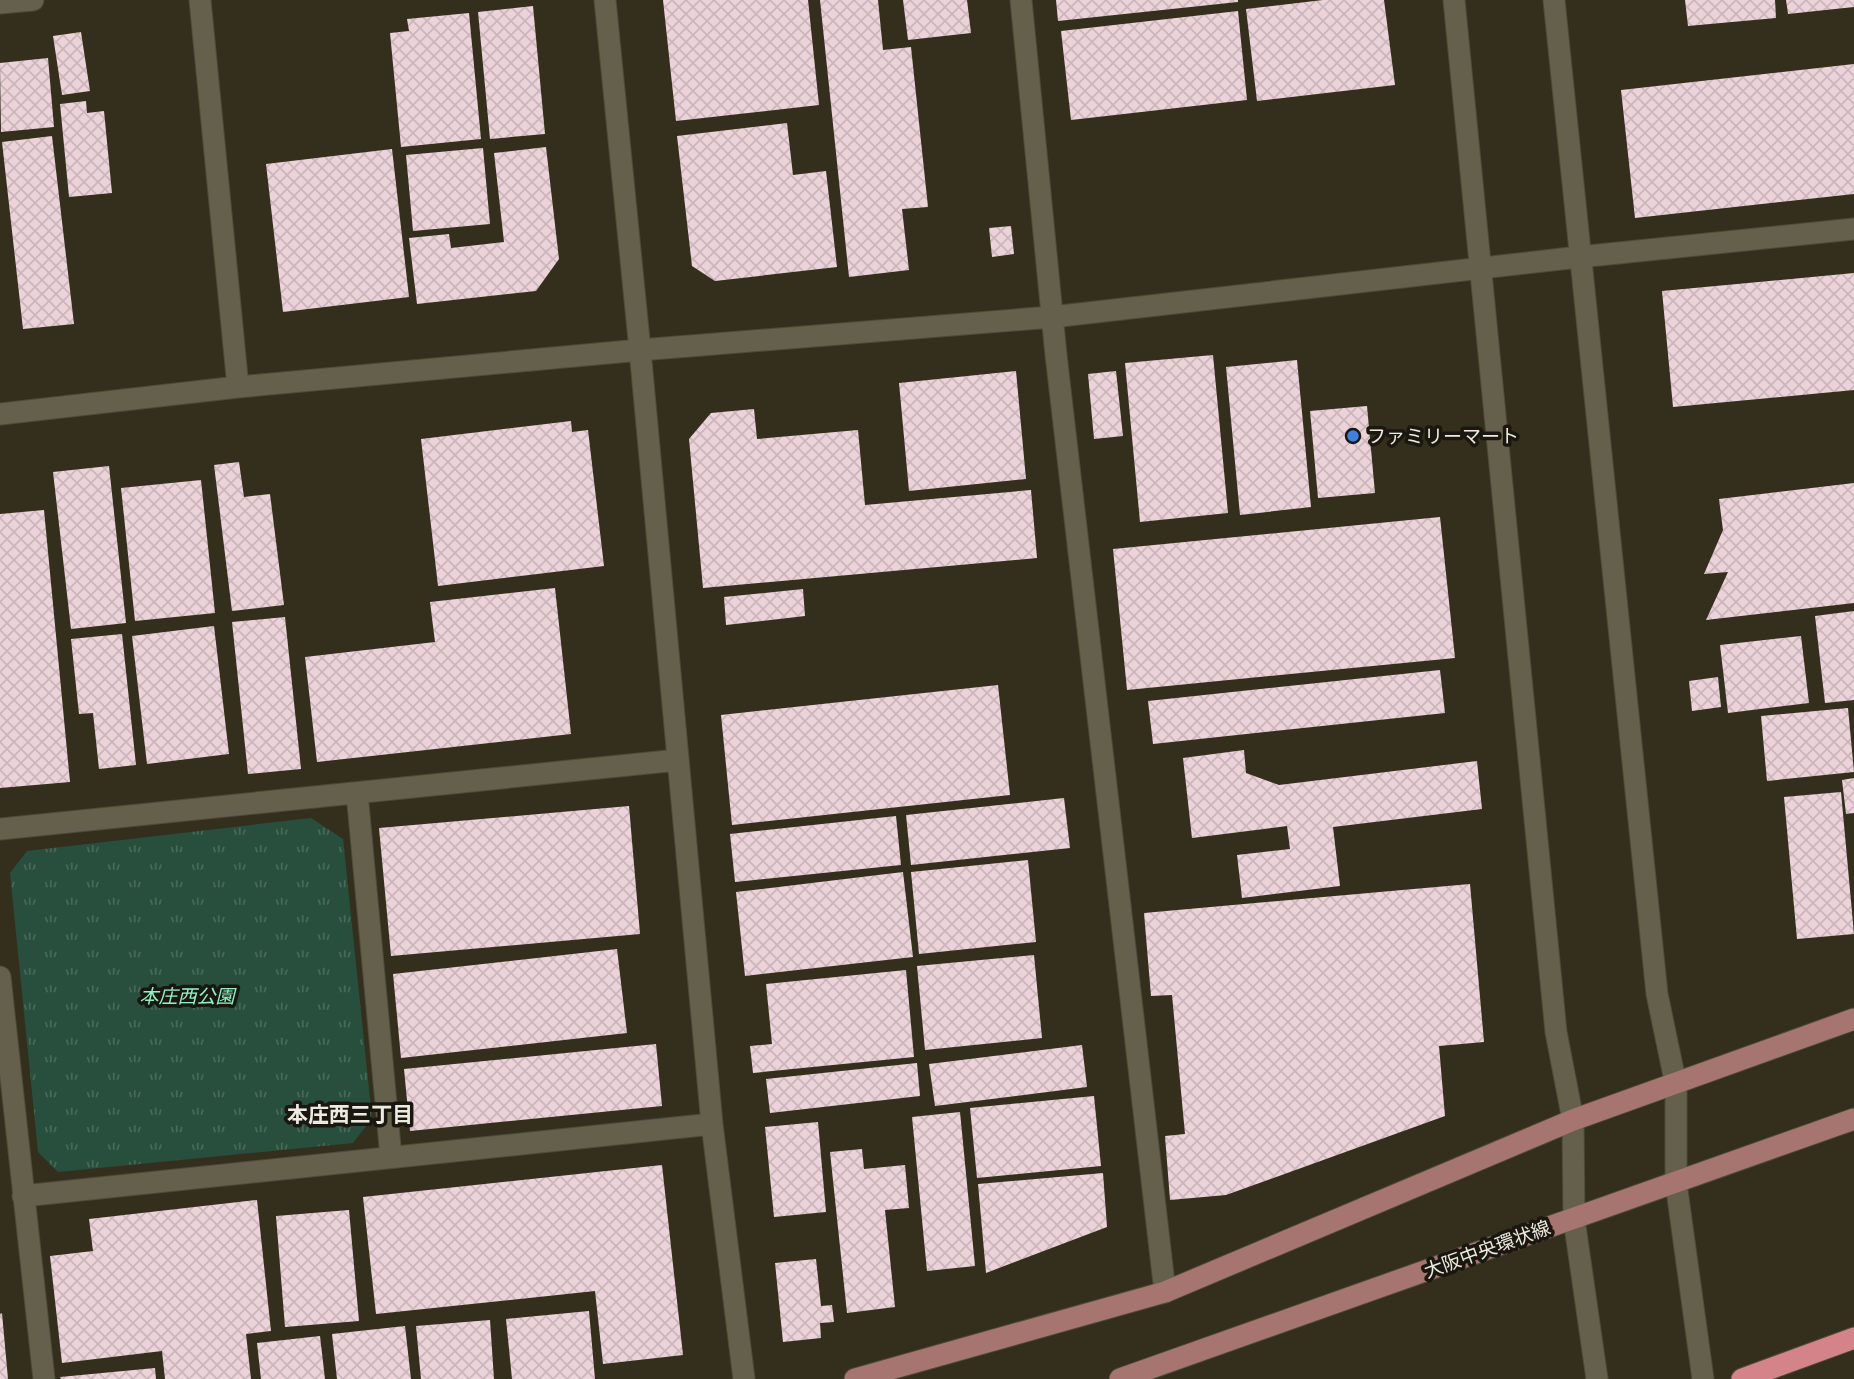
<svg xmlns="http://www.w3.org/2000/svg" width="1854" height="1379" font-family="Georgia,'Noto Sans JP',serif">
<style>
.park{fill:url(#park-tufts)}
.building{fill:url(#building-cross-hatch)}
.lines{fill:none;stroke-linecap:round;stroke-linejoin:round}
.minor-casing{stroke:#4e4a3a;stroke-width:23}
.major-casing{stroke:#4e4a3a;stroke-width:23}
.highway-casing{stroke:#4e4a3a;stroke-width:23}
.minor{stroke:#64604c;stroke-width:21}
.major{stroke:#a77570;stroke-width:21}
.highway{stroke:#d48388;stroke-width:21}
.shop-dot{fill:#3f7fe0;stroke:#19170f;stroke-width:2.5}
.labels{text-anchor:middle;stroke-width:7;stroke-linejoin:round;paint-order:stroke}
.poi-label{font-size:19px;fill:#edeadf;stroke:#19170f;text-anchor:start}
.park-label{font-size:19px;font-style:italic;fill:#91f3c5;stroke:#19170f}
.street-label{font-size:19px;fill:#edeadf;stroke:#19170f}
.neighbourhood-label{font-size:21px;font-weight:bold;fill:#edeadf;stroke:#19170f}
</style>
<defs>
<pattern id="park-tufts" width="24" height="20" patternUnits="userSpaceOnUse" patternTransform="scale(1.75)"><rect width="24" height="20" fill="#284f3d"/><path d="M3 7l-1-3M5 7V3M7 7l1-3M15 17l-1-3M17 17v-4M19 17l1-3" fill="none" stroke="#486859"/></pattern>
<pattern id="building-cross-hatch" width="8" height="8" patternUnits="userSpaceOnUse" patternTransform="scale(1.75)"><rect width="8" height="8" fill="#ecd2d9"/><path d="M0 0l8 8M0 8l8-8" fill="none" stroke="#cbb6bb"/></pattern>
</defs>
<rect width="100%" height="100%" fill="#342f1d"/>
<!-- park -->
<path class="park" d="M311 818 343 839 372 1118 353 1143 58 1172 38 1152 10 873 27 851Z"/>
<!-- building -->
<path class="building" d="M663 0H808L819 105 676 121Z
M820 0H878L883 50 911 47 928 207 902 209 909 270 849 277Z
M903 0H967L971 33 908 40Z
M1056 0H1238V2L1058 21Z
M1323 0H1384L1395 85 1257 101 1246 9Z
M1685 0H1775L1776 18 1688 26Z
M1786 0H1854V7L1788 14Z
M533 6 545 134 490 139 478 12Z
M1238 11 1247 100 1071 120 1061 31Z
M469 13 481 139 401 147 390 33 409 31 407 19Z
M81 32 90 91 62 95 53 36Z
M48 58 54 127 1 132 0 63Z
M1854 64V194L1635 218 1621 90Z
M86 101 87 113 104 111 112 193 69 197 60 104Z
M787 123 793 175 826 171 837 267 715 281 692 266 677 136Z
M52 136 74 324 23 329 2 142Z
M546 147 559 259 536 291 417 304 409 238 449 234 451 248 504 242 494 153Z
M483 148 490 224 413 231 406 155Z
M392 149 409 297 283 312 266 164Z
M1011 226 1014 254 992 257 989 228Z
M1854 273V390L1673 407 1662 291Z
M1213 355 1228 513 1140 522 1125 363Z
M1297 360 1311 507 1240 515 1226 367Z
M1016 371 1026 479 909 491 899 383Z
M1116 371 1123 436 1094 439 1088 374Z
M1367 406 1375 493 1318 498 1310 411Z
M754 409 757 439 858 430 865 505 1031 490 1037 558 703 588 689 439 711 413Z
M571 421 572 432 588 430 604 566 438 586 421 439Z
M239 462 244 497 270 494 284 605 232 611 214 465Z
M109 466 126 623 71 629 53 472Z
M201 480 215 613 135 621 121 488Z
M1854 483V603L1706 620 1728 572 1704 574 1723 530 1719 499Z
M44 510 70 782 0 788V514Z
M1440 517 1455 658 1127 690 1113 549Z
M555 588 571 734 317 762 305 657 435 642 430 602Z
M803 589 805 616 726 625 724 597Z
M1854 611V700L1825 703 1815 616Z
M285 617 301 769 248 774 232 622Z
M214 626 229 754 147 764 132 636Z
M122 634 136 765 99 769 93 713 79 714 71 639Z
M1801 636 1809 703 1728 713 1720 645Z
M1440 670 1445 713 1153 744 1148 701Z
M1718 677 1721 707 1692 711 1689 681Z
M998 685 1010 795 732 825 721 715Z
M1848 708 1854 772 1767 781 1761 716Z
M1244 750 1246 773 1279 785 1477 761 1482 809 1333 827 1340 886 1242 898 1237 855 1290 849 1287 826 1192 838 1183 758Z
M1854 778V813L1846 814 1842 780Z
M1841 792 1854 934 1797 939 1784 797Z
M1064 798 1070 848 911 865 906 815Z
M629 806 640 934 391 956 379 828Z
M896 816 901 865 735 882 730 834Z
M1028 860 1036 942 919 954 911 872Z
M903 872 913 957 745 976 736 892Z
M1470 884 1484 1042 1439 1046 1445 1116 1226 1195 1170 1200 1165 1136 1185 1134 1172 995 1151 996 1144 913Z
M617 949 627 1033 401 1058 393 974Z
M1034 955 1042 1038 925 1050 917 966Z
M906 970 914 1057 753 1073 750 1046 772 1044 766 984Z
M656 1044 662 1106 410 1131 404 1069Z
M1082 1045 1087 1087 935 1106 929 1064Z
M917 1063 920 1096 770 1113 766 1079Z
M1094 1096 1101 1166 977 1178 970 1108Z
M960 1112 975 1266 927 1271 912 1117Z
M818 1122 826 1212 774 1217 765 1127Z
M862 1149 864 1169 905 1165 909 1208 885 1210 895 1307 847 1313 830 1152Z
M662 1165 683 1355 603 1364 595 1291 376 1314 363 1197Z
M1103 1173 1107 1227 986 1273 978 1184Z
M257 1200 271 1331 246 1334 251 1379H165L162 1351 62 1363 50 1256 93 1251 89 1219Z
M349 1210 359 1321 285 1327 276 1216Z
M816 1259 821 1306 832 1305 834 1322 820 1323 821 1338 783 1342 775 1263Z
M589 1311 595 1379H512L506 1319Z
M2 1313 8 1379H0V1314Z
M490 1320 494 1379H421L416 1326Z
M405 1326 411 1379H337L332 1334Z
M320 1336 325 1379H261L257 1343Z
M155 1368 156 1379H61L60 1377Z"/>
<g class="lines">
<defs>
<path id="minor" d="M200 0 238 387
M605 0 640 350 712 1124 744 1379
M1021 0 1056 355 1165 1292
M1454 0 1556 1032 1573 1120 1574 1219 1597 1379
M1554 0 1657 994 1676 1085V1183L1703 1379
M0 3 33 0
M0 414 238 387 640 350 1052 317 1579 257 1854 229
M357 793 391 1157
M0 829 678 760
M0 977 44 1379
M23 1196 712 1124"/>
<path id="major" d="M855 1379 1165 1292 1573 1120 1854 1019
M1120 1379 1854 1119"/>
<path id="highway" d="M1742 1379 1854 1338"/>
</defs>
<!-- minor casing -->
<use href="#minor" class="minor-casing"/>
<!-- major casing -->
<use href="#major" class="major-casing"/>
<!-- highway casing -->
<use href="#highway" class="highway-casing"/>
<!-- minor -->
<use href="#minor" class="minor"/>
<!-- major -->
<use href="#major" class="major"/>
<!-- highway -->
<use href="#highway" class="highway"/>
</g>
<!-- markers -->
<circle class="shop-dot" cx="1353" cy="436" r="7"/>
<g class="labels">
<!-- poi labels -->
<g class="poi-label">
<text x="1367" y="443">ファミリーマート</text>
</g>
<!-- park labels -->
<g class="park-label">
<text x="187" y="1003">本庄西公園</text>
</g>
<!-- street labels -->
<g class="street-label">
<text transform="translate(1487 1249) rotate(-20)" y="7">大阪中央環状線</text>
</g>
<!-- neighbourhood labels -->
<g class="neighbourhood-label">
<text x="350" y="1122">本庄西三丁目</text>
</g>
</g>
</svg>
